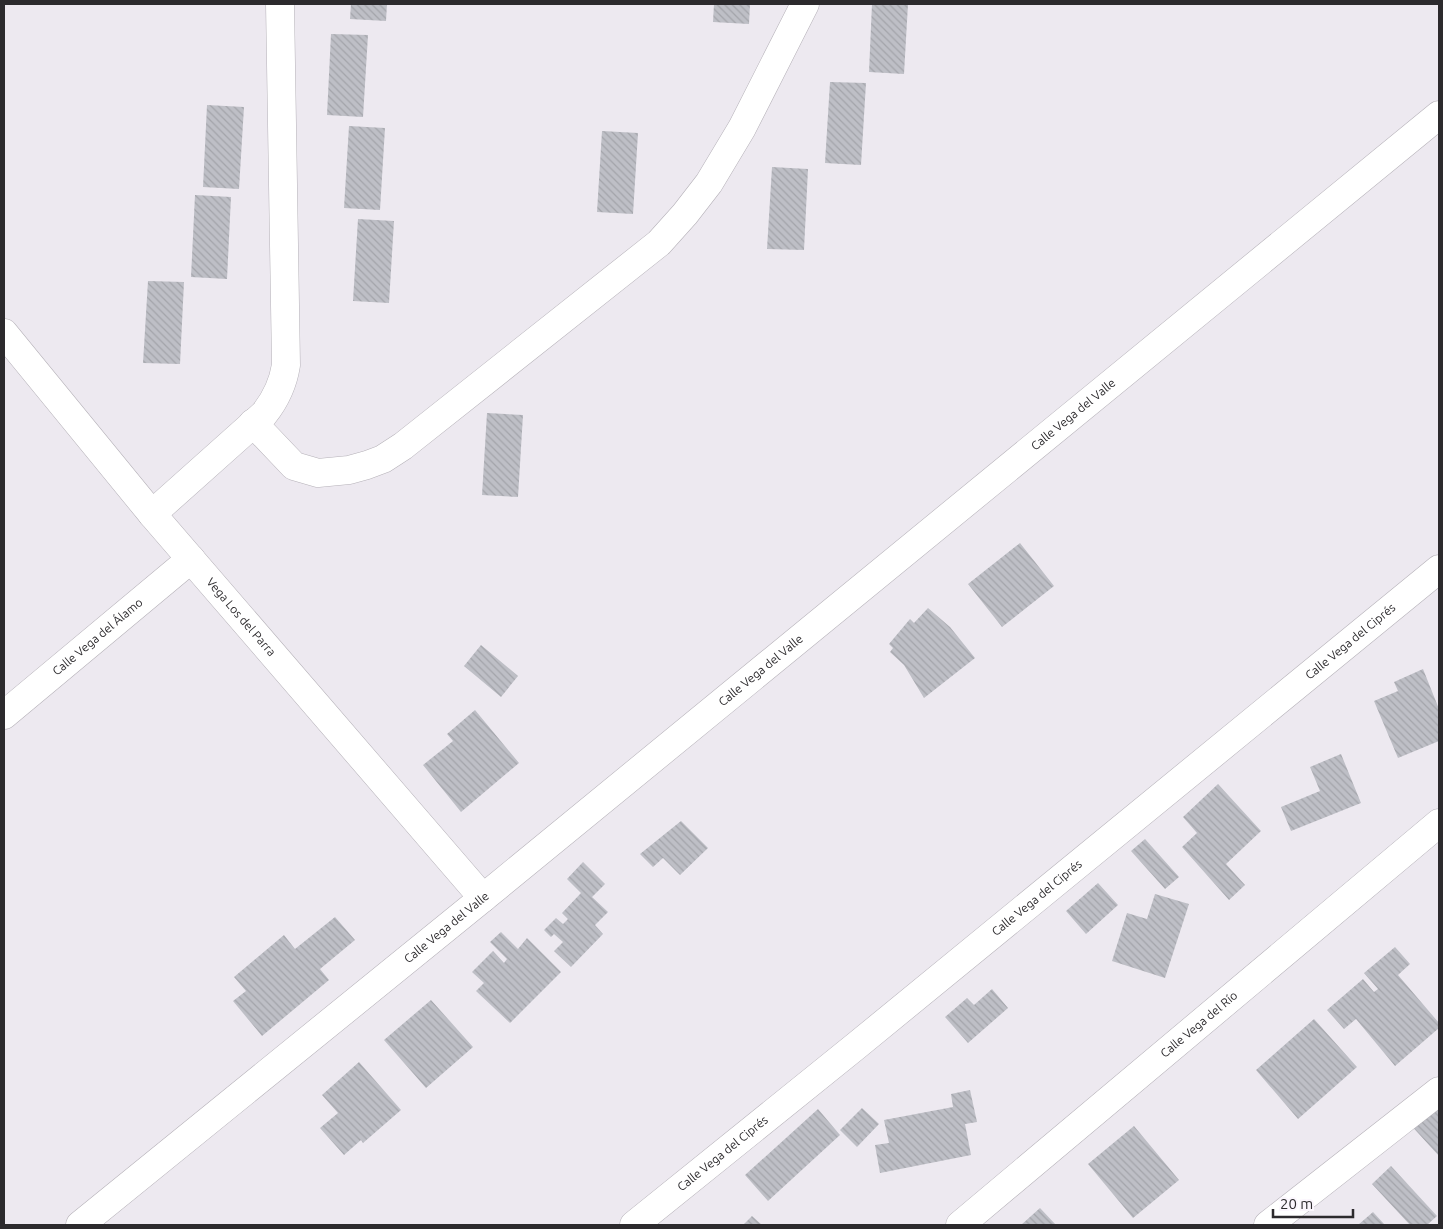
<svg xmlns="http://www.w3.org/2000/svg" width="1443" height="1229" font-family="Ubuntu,sans-serif">
<style>
.building{fill:url(#building-back-hatch)}
.lines{fill:none;stroke-linecap:round;stroke-linejoin:round}
.minor-casing{stroke:#b5b1b8;stroke-width:29}
.minor{stroke:#fff;stroke-width:28}
.labels{text-anchor:middle;stroke-width:4.5;stroke-linejoin:round;paint-order:stroke}
.street-label{font-size:12px;fill:#2c2a2d;stroke:#fbf6fd}
</style>
<defs>
<pattern id="building-back-hatch" width="6" height="6" patternUnits="userSpaceOnUse" patternTransform="scale(1.25)"><rect width="6" height="6" fill="#bebfc6"/><path d="M-1 5l2 2M0 0l6 6M5-1l2 2" fill="none" stroke="#a3a4aa"/></pattern>
</defs>
<rect width="100%" height="100%" fill="#ede9f0"/>
<!-- building -->
<path class="building" d="M351 4H387L386 21 350 19Z
M714 4H750L749 24 713 22Z
M872 4H908L904 74 869 72Z
M331 34 368 35 363 117 327 115Z
M830 82 866 83 861 165 825 163Z
M207 105 244 107 239 189 203 187Z
M349 126 385 128 380 210 344 208Z
M602 131 638 133 633 214 597 212Z
M772 167 808 169 804 250 767 249Z
M195 195 231 197 227 279 191 277Z
M358 219 394 221 389 303 353 301Z
M148 281 184 282 180 364 143 363Z
M487 413 523 415 518 497 482 495Z
M1020 543 1054 586 1002 627 968 584Z
M928 608 950 627 975 658 924 698 904 665 890 652 893 648 889 644 910 619 914 623Z
M481 645 518 676 501 697 464 666Z
M1423 669 1439 709V741L1398 758 1374 701 1398 691 1394 682Z
M475 710 519 763 461 812 423 765 453 741 447 734Z
M1341 754 1361 803 1291 831 1281 807 1320 791 1310 767Z
M1218 784 1261 831 1226 864 1245 885 1229 900 1182 847 1197 833 1183 817Z
M681 821 708 848 680 875 663 858 653 867 640 854Z
M1145 839 1179 877 1165 889 1131 851Z
M583 862 605 884 592 897 608 912 595 925 603 934 571 967 554 951 563 942 554 934 551 937 544 930 556 918 563 924 568 919 562 913 581 893 567 879Z
M1098 883 1118 905 1086 934 1066 911Z
M1155 894 1189 904 1165 978 1112 961 1127 913 1147 919Z
M335 917 355 940 320 969 329 980 262 1036 233 1001 246 991 234 977 284 935 295 949Z
M501 932 518 949 527 938 561 972 510 1023 476 991 484 983 472 972 493 951 504 963 507 959 490 942Z
M1395 947 1410 964 1398 975 1439 1023V1028L1395 1066 1356 1019 1344 1029 1327 1010 1363 979 1374 992 1378 989 1364 973Z
M992 989 1008 1008 968 1043 945 1017 967 998 974 1005Z
M431 1000 473 1047 426 1088 384 1040Z
M1314 1019 1357 1067 1298 1119 1256 1070Z
M359 1062 401 1110 363 1143 361 1140 344 1155 320 1128 338 1113 322 1095Z
M970 1090 977 1122 965 1124 971 1155 880 1173 875 1145 889 1143 884 1120 953 1107 951 1094Z
M1439 1104V1156L1408 1122Z
M862 1108 879 1124 857 1147 840 1130Z
M818 1109 840 1135 768 1201 745 1175Z
M1134 1126 1179 1180 1133 1218 1088 1164Z
M1391 1166 1437 1216 1427 1225H1410L1372 1184Z
M1040 1208 1056 1225H1021Z
M1373 1212 1385 1225H1358Z
M752 1216 762 1225H743Z"/>
<g class="lines">
<defs>
<g id="minor">
<path id="s1" d="M4 333 152 514 483 898"/>
<path d="M253 423 294 466 318 473 349 470 367 465 383 459 403 446 659 243 685 214 709 183 742 128 805 4"/>
<path d="M152 514 264 414C276 399 283 384 286 365L280 4"/>
<path id="s2" d="M4 715 191 559"/>
<path id="s3" d="M80 1225 483 898 1439 115"/>
<path id="s4" d="M634 1225 856 1046 1439 569"/>
<path id="s5" d="M960 1225 1439 823"/>
<path d="M1268 1225 1439 1091"/>
</g>
</defs>
<!-- minor casing -->
<use href="#minor" class="minor-casing"/>
<!-- minor -->
<use href="#minor" class="minor"/>
</g>
<g class="labels">
<!-- street labels -->
<g class="street-label">
<text dy="4" stroke="none"><textPath href="#s3" startOffset="1282">Calle Vega del Valle</textPath></text>
<text dy="4" stroke="none"><textPath href="#s1" startOffset="370">Vega Los del Parra</textPath></text>
<text dy="4" stroke="none"><textPath href="#s2" startOffset="122">Calle Vega del Álamo</textPath></text>
<text dy="4" stroke="none"><textPath href="#s4" startOffset="924">Calle Vega del Ciprés</textPath></text>
<text dy="4" stroke="none"><textPath href="#s3" startOffset="878">Calle Vega del Valle</textPath></text>
<text dy="4" stroke="none"><textPath href="#s4" startOffset="519">Calle Vega del Ciprés</textPath></text>
<text dy="4" stroke="none"><textPath href="#s3" startOffset="472">Calle Vega del Valle</textPath></text>
<text dy="4" stroke="none"><textPath href="#s5" startOffset="312">Calle Vega del Río</textPath></text>
<text dy="4" stroke="none"><textPath href="#s4" startOffset="114">Calle Vega del Ciprés</textPath></text>
</g>
</g>
<!-- border -->
<rect width="1443" height="1229" fill="none" stroke="#2c2a2d" stroke-width="10"/>
<!-- scale -->
<path d="M1273 1209v8h80v-8" fill="none" stroke="#2c2a2d" stroke-width="2.5"/>
<text x="1280" y="1209" font-size="15" fill="#2c2a2d" stroke="#fbf6fd" stroke-width="4" paint-order="stroke">20 m</text>
</svg>
